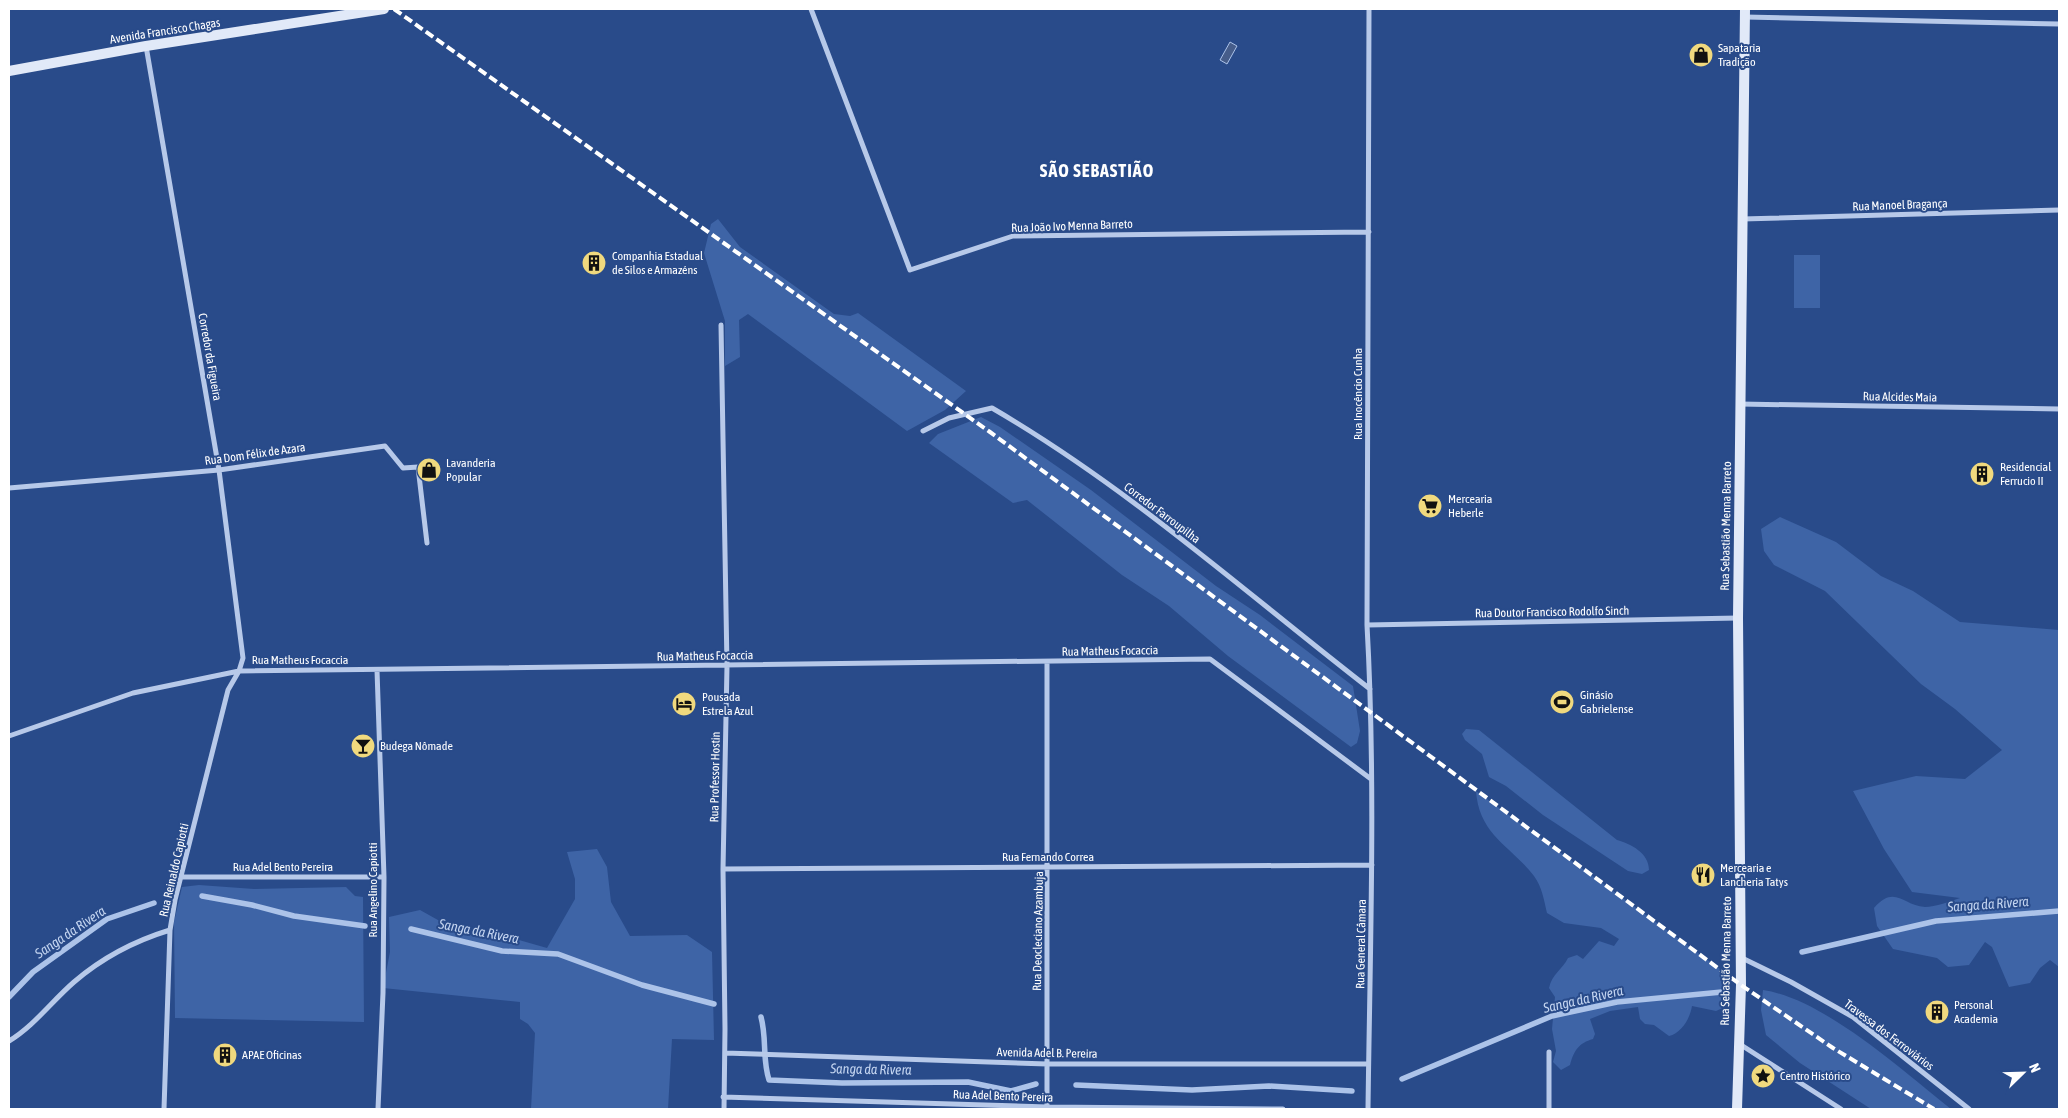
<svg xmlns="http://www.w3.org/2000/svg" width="2068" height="1118" font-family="'Asap Condensed',sans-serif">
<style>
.green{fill:#3e64a6}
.water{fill:#465d8a;stroke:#acc3e9}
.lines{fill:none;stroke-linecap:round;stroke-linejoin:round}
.stream{stroke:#acc3e9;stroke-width:5.5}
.street{stroke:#b7c9e9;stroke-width:5}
.secondary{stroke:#e1e9f8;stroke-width:10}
.rail{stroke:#fff;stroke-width:4;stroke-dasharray:9 4;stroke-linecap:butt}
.labels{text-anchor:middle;stroke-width:4;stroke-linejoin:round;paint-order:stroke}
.street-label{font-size:12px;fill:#fff;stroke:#294b8a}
.poi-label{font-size:12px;fill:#fff;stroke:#294b8a;text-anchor:start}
.water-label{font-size:14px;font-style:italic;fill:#c3d4f0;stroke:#294b8a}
.district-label{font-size:18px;font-weight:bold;letter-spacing:1px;fill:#fff;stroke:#294b8a}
</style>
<rect width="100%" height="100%" fill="#294b8a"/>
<!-- green -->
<path class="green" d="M718 219 740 247 834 314 850 316 858 313 966 391 945 410 907 431 748 314 739 320 740 357 725 366V321L704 253 711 224Z
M1794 255H1820V308H1794Z
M981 417 1000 427 1091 490 1216 586 1260 615 1353 686 1360 731 1357 743 1351 747 1228 656 1169 606 1122 575 1027 500 1013 503 929 443 938 434Z
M1780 517 1836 542 1881 576 1913 591 1960 622 2059 630V967L2050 960 2040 968 2030 983 2009 987 1992 947 1985 942 1969 965 1948 967 1937 958 1893 949 1877 926 1874 908C1895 884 1903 906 1925 907 1935 907 1951 901 1960 898L1912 892 1884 849 1853 791 1916 776 1965 779 2002 750 1955 709 1921 684 1825 591 1774 565 1764 551 1761 529Z
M1466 729 1479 730 1617 840C1631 844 1649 853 1649 870L1642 874 1628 871 1543 815 1506 786 1489 777 1482 754 1465 740 1462 734Z
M1476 791 1724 972 1728 986 1727 1006 1716 1011 1692 1006C1690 1018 1682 1033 1669 1036L1654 1025 1645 1024 1640 1019 1638 1007 1610 1011 1590 1019 1595 1034 1593 1039C1579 1043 1574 1050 1570 1065L1561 1070 1553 1062 1556 1051 1552 1029 1555 997 1549 988C1552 974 1562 970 1568 958L1577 955 1583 959 1599 941 1614 946 1619 939 1601 928 1564 923 1547 913C1544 900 1542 887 1534 876 1511 846 1479 835 1476 791Z
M597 849 607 867 611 902 630 936 687 935 712 952 714 1040 672 1039 668 1109H531L535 1033 528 1024 520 1019V1002L383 988 390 952 389 917 420 910 463 934 512 938 547 948 575 899V879L567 852Z
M199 885 254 889 346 887 355 896 363 897 364 1022 175 1018 174 922 182 887Z
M1763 990C1824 999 1903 1071 1951 1109H1871L1800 1063 1766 1035 1761 1010Z"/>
<!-- water -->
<path class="water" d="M1230 42 1237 46 1227 64 1220 60Z"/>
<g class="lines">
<!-- stream -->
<path class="stream" d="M202 896 252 905 294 916 365 926
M411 929 502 951 558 954 642 985 714 1004
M1802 952 1936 921 2059 911
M9 997 33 972 107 919 154 903
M761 1017C767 1039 762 1058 769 1080L842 1083 968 1082 1011 1091 1036 1084
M1402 1079 1552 1016 1617 1002 1722 992
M1076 1085 1192 1090 1269 1086 1352 1091"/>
<!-- street -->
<path class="street" d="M811 9 910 270 1013 236 1369 232
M1745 17 2059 24
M146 46 219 470 243 658 239 671 228 690 175 900 170 930 164 1109
M1742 219 2059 210
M721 325 727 666 723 869 725 1029 724 1109
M1740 404 2059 409
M923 431 949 418 992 408C1128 487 1246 593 1370 689
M9 488 219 470 385 446 403 468 418 467 427 543
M1367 625 1738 618
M377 670 384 877 383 993 378 1109
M9 736 133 693 239 671 1210 659 1371 779
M723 869 1372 865
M183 877H384
M1740 957 1791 982 1853 1017 1969 1109
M9 1041C34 1026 52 1001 74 982 103 957 134 941 170 930
M1738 1043 1841 1109
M725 1053 1047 1064H1368
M723 1097 1047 1107 1283 1109
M1047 1109V662
M1368 1109C1370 948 1376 786 1367 625L1369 9
M1549 1109V1052"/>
<!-- secondary -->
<path class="secondary" d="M9 71 146 46 384 9
M1737 1109 1741 985 1738 618 1745 9"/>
<!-- rail -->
<path class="rail" d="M394 9 990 432 1741 985 1833 1048 1934 1109"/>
</g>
<!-- icons -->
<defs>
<symbol id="shop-disc" viewBox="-11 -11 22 22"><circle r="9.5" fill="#f0d97e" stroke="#294b8a"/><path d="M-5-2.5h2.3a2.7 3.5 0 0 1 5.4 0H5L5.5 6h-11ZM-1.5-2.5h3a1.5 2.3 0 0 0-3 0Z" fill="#111"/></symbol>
<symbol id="building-disc" viewBox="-11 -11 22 22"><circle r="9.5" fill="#f0d97e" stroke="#294b8a"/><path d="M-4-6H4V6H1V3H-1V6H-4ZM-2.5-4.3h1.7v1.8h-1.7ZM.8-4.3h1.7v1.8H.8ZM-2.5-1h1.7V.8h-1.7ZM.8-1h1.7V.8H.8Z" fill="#111"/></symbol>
<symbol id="supermarket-disc" viewBox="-11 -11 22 22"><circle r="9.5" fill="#f0d97e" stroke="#294b8a"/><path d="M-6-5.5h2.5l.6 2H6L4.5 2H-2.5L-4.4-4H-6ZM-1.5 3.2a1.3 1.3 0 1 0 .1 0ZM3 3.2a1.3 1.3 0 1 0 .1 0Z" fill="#111"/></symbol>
<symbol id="stadium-disc" viewBox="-11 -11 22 22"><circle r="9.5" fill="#f0d97e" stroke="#294b8a"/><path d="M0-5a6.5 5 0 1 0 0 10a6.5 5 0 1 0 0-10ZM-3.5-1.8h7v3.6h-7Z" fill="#111"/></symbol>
<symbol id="hotel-disc" viewBox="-11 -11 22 22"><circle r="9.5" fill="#f0d97e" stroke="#294b8a"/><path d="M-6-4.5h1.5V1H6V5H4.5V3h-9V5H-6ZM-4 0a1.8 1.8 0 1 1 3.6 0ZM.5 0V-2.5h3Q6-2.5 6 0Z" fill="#111"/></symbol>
<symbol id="bar-disc" viewBox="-11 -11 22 22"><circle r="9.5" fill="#f0d97e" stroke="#294b8a"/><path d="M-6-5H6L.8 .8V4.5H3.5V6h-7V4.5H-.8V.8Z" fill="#111"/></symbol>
<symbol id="restaurant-disc" viewBox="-11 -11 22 22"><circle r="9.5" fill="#f0d97e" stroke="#294b8a"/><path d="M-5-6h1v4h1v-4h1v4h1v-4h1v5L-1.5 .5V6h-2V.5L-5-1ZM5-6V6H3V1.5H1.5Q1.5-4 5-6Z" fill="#111"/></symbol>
<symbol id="sight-disc" viewBox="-11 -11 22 22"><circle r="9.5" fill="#f0d97e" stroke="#294b8a"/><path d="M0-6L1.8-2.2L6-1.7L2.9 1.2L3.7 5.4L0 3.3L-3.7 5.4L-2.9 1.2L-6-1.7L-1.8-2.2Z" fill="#111"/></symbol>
</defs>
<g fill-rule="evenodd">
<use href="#shop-disc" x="1687" y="41" width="28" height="28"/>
<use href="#building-disc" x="580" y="249" width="28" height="28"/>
<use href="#shop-disc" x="415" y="456" width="28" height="28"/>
<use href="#building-disc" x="1968" y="460" width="28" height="28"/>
<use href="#supermarket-disc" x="1416" y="492" width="28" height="28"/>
<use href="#stadium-disc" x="1548" y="688" width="28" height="28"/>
<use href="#hotel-disc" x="670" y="690" width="28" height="28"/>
<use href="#bar-disc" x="349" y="732" width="28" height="28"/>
<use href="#restaurant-disc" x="1689" y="861" width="28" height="28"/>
<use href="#building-disc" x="1923" y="998" width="28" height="28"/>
<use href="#building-disc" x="211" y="1041" width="28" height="28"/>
<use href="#sight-disc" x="1749" y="1062" width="28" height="28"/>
</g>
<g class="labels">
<!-- street labels -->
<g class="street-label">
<text transform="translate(165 31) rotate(-9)" y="4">Avenida Francisco Chagas</text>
<text transform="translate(1900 205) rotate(-2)" y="4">Rua Manoel Bragança</text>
<text transform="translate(1072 226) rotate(-2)" y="4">Rua João Ivo Menna Barreto</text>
<text transform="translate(210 357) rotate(80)" y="4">Corredor da Figueira</text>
<text transform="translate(1358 394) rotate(-90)" y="4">Rua Inocêncio Cunha</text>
<text transform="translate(1900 397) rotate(1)" y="4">Rua Alcides Maia</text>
<text transform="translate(255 454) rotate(-8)" y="4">Rua Dom Félix de Azara</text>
<text transform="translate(1162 513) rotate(37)" y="4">Corredor Farroupilha</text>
<text transform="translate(1726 526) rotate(-89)" y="4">Rua Sebastião Menna Barreto</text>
<text transform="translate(1552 612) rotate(-1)" y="4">Rua Doutor Francisco Rodolfo Sinch</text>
<text transform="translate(1110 651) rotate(-1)" y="4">Rua Matheus Focaccia</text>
<text transform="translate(705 656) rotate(-1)" y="4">Rua Matheus Focaccia</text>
<text x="300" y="664">Rua Matheus Focaccia</text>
<text transform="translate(715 777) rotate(-89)" y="4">Rua Professor Hostin</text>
<text x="1048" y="861">Rua Fernando Correa</text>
<text x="283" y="871">Rua Adel Bento Pereira</text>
<text transform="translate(174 870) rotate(-77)" y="4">Rua Reinaldo Capiotti</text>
<text transform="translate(373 890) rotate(-90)" y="4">Rua Angelino Capiotti</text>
<text transform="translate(1038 931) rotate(-89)" y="4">Rua Deocleciano Azambuja</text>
<text transform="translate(1361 944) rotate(-89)" y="4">Rua General Câmara</text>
<text transform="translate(1726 961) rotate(-89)" y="4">Rua Sebastião Menna Barreto</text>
<text transform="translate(1889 1035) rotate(37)" y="4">Travessa dos Ferroviários</text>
<text transform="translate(1047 1053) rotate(1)" y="4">Avenida Adel B. Pereira</text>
<text transform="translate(1003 1096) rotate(2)" y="4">Rua Adel Bento Pereira</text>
</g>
<!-- poi labels -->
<g class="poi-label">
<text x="1718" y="52">Sapataria<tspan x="1718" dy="14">Tradição</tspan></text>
<text x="612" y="260">Companhia Estadual<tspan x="612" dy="14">de Silos e Armazéns</tspan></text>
<text x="446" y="467">Lavanderia<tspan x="446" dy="14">Popular</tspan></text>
<text x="2000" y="471">Residencial<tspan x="2000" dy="14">Ferrucio II</tspan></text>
<text x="1448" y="503">Mercearia<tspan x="1448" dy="14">Heberle</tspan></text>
<text x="1580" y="699">Ginásio<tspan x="1580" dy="14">Gabrielense</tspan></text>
<text x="702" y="701">Pousada<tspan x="702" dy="14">Estrela Azul</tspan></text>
<text x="380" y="750">Budega Nômade</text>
<text x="1720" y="872">Mercearia e<tspan x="1720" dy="14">Lancheria Tatys</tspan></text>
<text x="1954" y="1009">Personal<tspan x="1954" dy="14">Academia</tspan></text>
<text x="242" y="1059">APAE Oficinas</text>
<text x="1780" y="1080">Centro Histórico</text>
</g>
<!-- water labels -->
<g class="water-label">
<text transform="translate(1988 904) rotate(-4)" y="5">Sanga da Rivera</text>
<text transform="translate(479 931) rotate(11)" y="5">Sanga da Rivera</text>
<text transform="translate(70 932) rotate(-34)" y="5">Sanga da Rivera</text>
<text transform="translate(1583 999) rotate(-13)" y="5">Sanga da Rivera</text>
<text transform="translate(871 1069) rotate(1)" y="5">Sanga da Rivera</text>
</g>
<!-- district labels -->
<g class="district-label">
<text x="1097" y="177">SÃO SEBASTIÃO</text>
</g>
</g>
<!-- border -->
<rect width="2068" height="1118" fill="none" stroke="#ffffff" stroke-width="20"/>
<!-- north arrow -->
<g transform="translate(2023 1073) rotate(67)" stroke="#294b8a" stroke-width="4" paint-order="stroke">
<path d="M0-4L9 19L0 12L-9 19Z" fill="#ffffff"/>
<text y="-8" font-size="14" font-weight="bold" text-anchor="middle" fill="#ffffff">N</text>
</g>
</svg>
